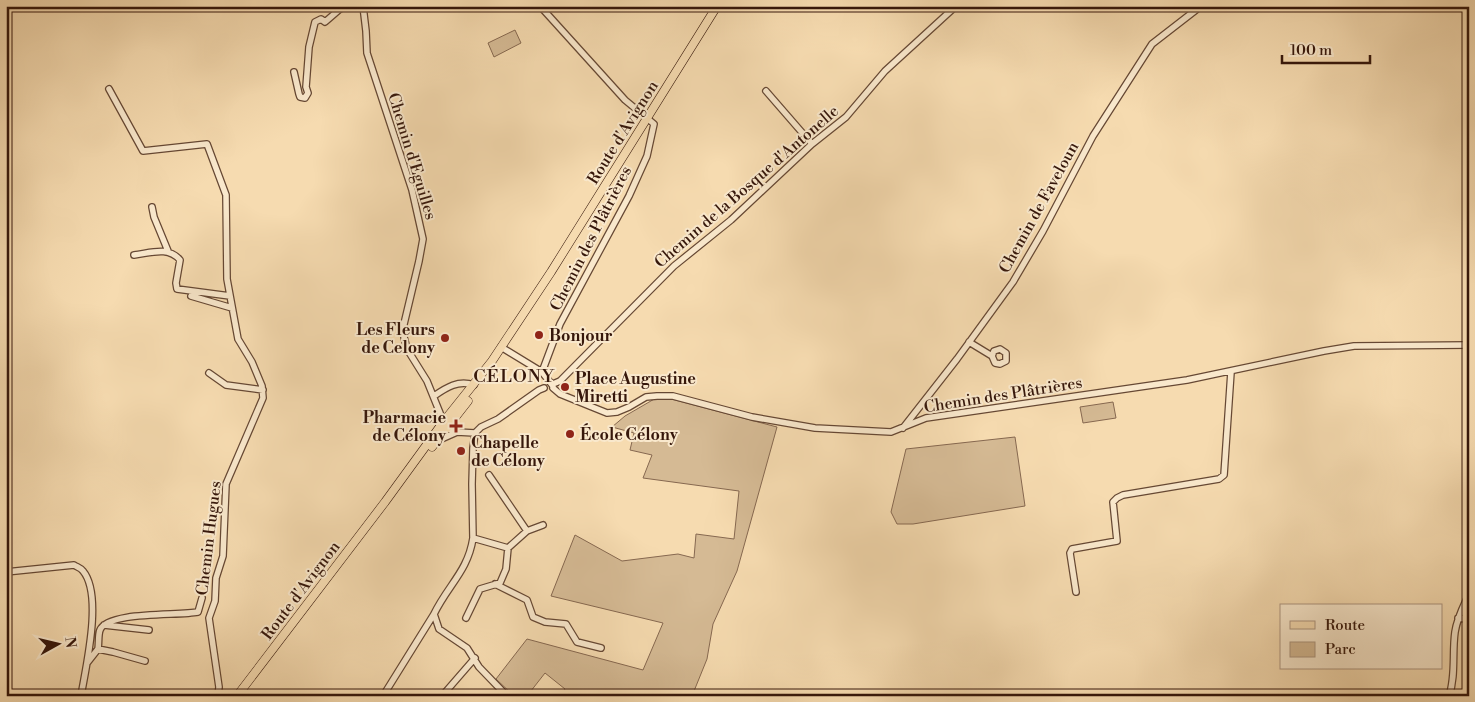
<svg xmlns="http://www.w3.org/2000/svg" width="1475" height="702" font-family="'Libre Bodoni',serif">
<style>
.green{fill:#d5ba94;stroke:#866850}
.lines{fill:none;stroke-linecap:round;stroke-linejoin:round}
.minor-casing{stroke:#664834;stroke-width:8}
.major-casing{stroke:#36170b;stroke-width:9}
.minor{stroke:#f9e8cc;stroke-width:5.5}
.major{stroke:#f6dbb0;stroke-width:8}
.poi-dot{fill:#8f2418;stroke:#f9e8cc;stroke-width:2}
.labels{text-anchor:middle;stroke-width:4;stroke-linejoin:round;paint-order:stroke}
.street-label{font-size:16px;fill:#36170b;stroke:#f9e8cc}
.poi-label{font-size:16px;font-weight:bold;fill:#36170b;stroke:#f9e8cc;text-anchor:start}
.neighbourhood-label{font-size:18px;letter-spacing:1px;fill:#36170b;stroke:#f9e8cc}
</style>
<rect width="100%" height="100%" fill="#f6dbb0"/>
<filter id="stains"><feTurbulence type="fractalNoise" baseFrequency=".004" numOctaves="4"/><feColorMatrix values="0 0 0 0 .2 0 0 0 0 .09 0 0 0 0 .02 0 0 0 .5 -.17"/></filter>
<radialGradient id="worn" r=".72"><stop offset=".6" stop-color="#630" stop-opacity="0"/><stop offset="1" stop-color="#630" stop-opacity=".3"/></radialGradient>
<!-- green -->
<path class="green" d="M515 30 521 43 494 57 488 43Z
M656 398 671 399 777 427 737 571 713 624 707 659 692 696H560L565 689 545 673 527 696H514L496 679 527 639 643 670 663 623 551 596 575 535 622 561 678 554 694 558 696 534 734 539 739 491 643 478 652 455 630 450 634 433 612 427 625 416Z
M1113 402 1116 418 1083 423 1080 407Z
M1015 437 1025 506 913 524H897L891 512 906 449Z"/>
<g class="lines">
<defs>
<path id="minor" d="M363 6 366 31 367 53 412 190 423 239 419 261 404 324V337L407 349 427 381 442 418 451 430 457 432
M540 6 625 100 654 124 647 156 629 196 560 324 542 372
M294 72 299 94 300 97 305 98 308 93 306 87 309 47 315 22 321 19 325 22 340 9 348 6
M109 89 143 151 207 144 226 195 227 279 238 339 252 362 262 386 263 398 226 484 223 556 216 578 215 601 209 618 219 687 218 696
M766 91 812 144
M152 207 154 217 168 251
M134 255C151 253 168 246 180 260L176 283 177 289 230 296
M191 296 232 308
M969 342 992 356
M501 347 542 372 553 386
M1000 349 1006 353V361L1000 364 995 363 992 356 994 351Z
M209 373 226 385 263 390
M553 384 560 381 674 266 731 220 812 144 846 117 885 71 956 6
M553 388 560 394 607 413 617 412 629 407 646 397 657 396H673L752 417 815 428 891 432 926 418 1187 380 1324 351 1354 346 1469 345
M434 396C447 387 458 380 474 385
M903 428 957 359 1013 282 1043 231 1093 136 1152 44 1201 6
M475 433 473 448 472 484 473 538C468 571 448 585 434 614L439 629 467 648 479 667 507 696
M475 433 481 427 498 419 539 390 544 388
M439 440 457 432 475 433
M489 475 527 531
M473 538 508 548 527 531 543 525
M6 572 74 565C77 567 81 568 83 571 103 595 86 666 81 696
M495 584 527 600 533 617 545 622 566 624 577 642 601 648
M1076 592 1070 553 1072 549 1117 541 1113 502 1117 498 1123 495 1219 479 1224 475 1231 372
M466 618 480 589 500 583 506 569 508 548
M1458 618 1469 619
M104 625 149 630
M98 649C99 644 98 635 100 630 108 611 178 616 198 612L202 598
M87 663 98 649 113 652 145 661
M383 696 434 614
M442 696 475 658
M1449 696C1456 676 1452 653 1455 632 1457 618 1463 607 1469 594"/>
<path id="major" d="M432 447 468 401
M237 696 385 502 444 421 492 361 551 272 717 6"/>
</defs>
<!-- minor casing -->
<use href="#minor" class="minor-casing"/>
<!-- major casing -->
<use href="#major" class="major-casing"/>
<!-- minor -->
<use href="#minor" class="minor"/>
<!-- major -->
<use href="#major" class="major"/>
</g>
<!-- markers -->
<g class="poi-dot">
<circle cx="539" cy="335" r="5"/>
<circle cx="445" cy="338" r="5"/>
<circle cx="565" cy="387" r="5"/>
<path d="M453.5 418.5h5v5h5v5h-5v5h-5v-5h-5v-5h5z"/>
<circle cx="570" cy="434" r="5"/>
<circle cx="461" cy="451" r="5"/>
</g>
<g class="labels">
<!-- street labels -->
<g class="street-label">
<text transform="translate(622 132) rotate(-58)" y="6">Route d'Avignon</text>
<text transform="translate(413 156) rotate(73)" y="6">Chemin d'Eguilles</text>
<text transform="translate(746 186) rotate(-41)" y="6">Chemin de la Bosque d'Antonelle</text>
<text transform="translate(1038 207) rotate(-61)" y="6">Chemin de Faveloun</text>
<text transform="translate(590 238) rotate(-63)" y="6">Chemin des Plâtrières</text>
<text transform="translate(1003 394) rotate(-9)" y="6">Chemin des Plâtrières</text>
<text transform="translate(208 538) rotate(-83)" y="6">Chemin Hugues</text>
<text transform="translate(300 590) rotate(-53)" y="6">Route d'Avignon</text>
</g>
<!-- poi labels -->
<g class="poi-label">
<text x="435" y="335" text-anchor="end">Les Fleurs<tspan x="435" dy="18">de Celony</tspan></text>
<text x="549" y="341">Bonjour</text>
<text x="575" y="384">Place Augustine<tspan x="575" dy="18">Miretti</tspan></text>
<text x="446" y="423" text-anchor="end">Pharmacie<tspan x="446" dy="18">de Célony</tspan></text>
<text x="580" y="440">École Célony</text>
<text x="471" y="448">Chapelle<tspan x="471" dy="18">de Célony</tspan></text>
</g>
<!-- neighbourhood labels -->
<g class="neighbourhood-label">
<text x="514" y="382">CÉLONY</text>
</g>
</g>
<!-- margin -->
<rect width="1475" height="702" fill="none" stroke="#f6dbb0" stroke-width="25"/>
<rect x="8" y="8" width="1460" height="687" fill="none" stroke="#36170b" stroke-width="2.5"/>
<rect x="12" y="12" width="1450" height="677" fill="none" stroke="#36170b"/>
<!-- legend -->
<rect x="1280" y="604" width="162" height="65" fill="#f9e8cc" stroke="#ab947f"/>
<rect x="1290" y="621" width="25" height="8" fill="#f6dbb0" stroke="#ab947f"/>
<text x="1325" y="630" font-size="15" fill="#36170b">Route</text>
<rect x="1290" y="642" width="25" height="15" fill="#d5ba94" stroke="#ab947f"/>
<text x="1325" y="654" font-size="15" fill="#36170b">Parc</text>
<!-- north arrow -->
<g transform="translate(58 644) rotate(82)" stroke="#f9e8cc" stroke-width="4" paint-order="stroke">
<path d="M0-4L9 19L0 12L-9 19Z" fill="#36170b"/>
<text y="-8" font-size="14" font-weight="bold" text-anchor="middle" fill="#36170b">N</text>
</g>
<!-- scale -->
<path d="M1282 55v8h88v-8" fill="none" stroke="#36170b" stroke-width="2.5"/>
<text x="1290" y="55" font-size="15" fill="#36170b" stroke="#f9e8cc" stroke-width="4" paint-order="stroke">100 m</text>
<rect width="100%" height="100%" filter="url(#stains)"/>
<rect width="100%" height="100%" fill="url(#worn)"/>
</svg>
